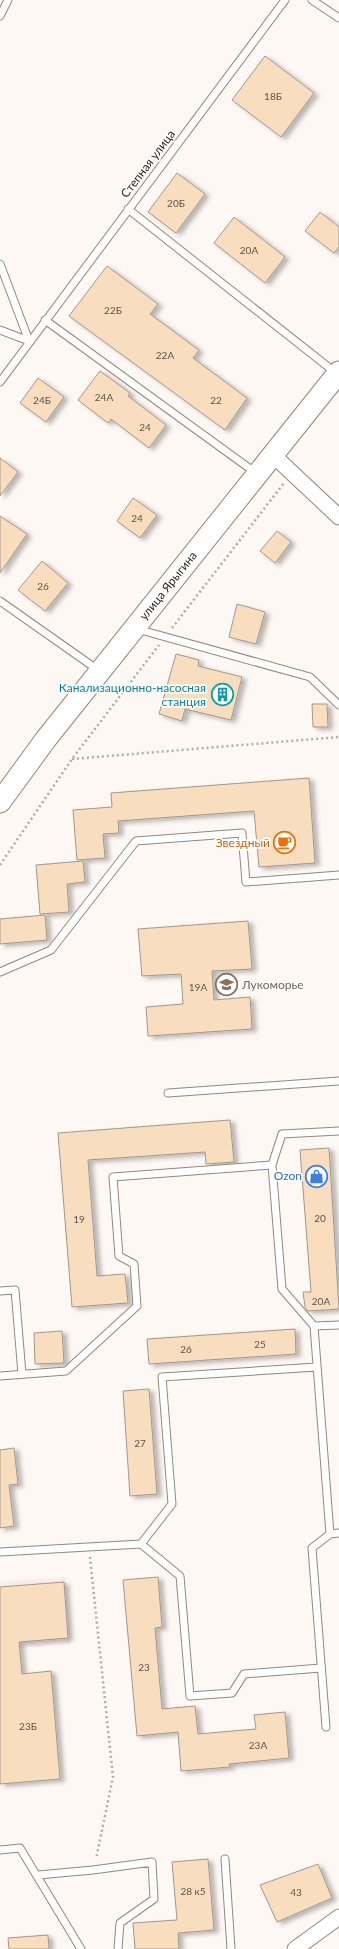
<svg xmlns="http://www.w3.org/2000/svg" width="339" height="1949" font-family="Lato,sans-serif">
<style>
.industrial{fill:#fbebeb}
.building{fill:#f8ddbf;stroke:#a2988c;filter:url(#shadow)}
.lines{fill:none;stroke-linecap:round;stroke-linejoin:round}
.lane-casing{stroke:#94877e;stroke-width:9}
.street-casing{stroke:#94877e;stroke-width:17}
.secondary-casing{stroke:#94877e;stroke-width:23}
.path{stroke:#b0aba7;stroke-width:2.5;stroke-dasharray:2 3;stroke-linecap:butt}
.lane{stroke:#fff;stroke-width:7}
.street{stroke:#fff;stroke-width:15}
.secondary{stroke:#fff;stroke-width:21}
.labels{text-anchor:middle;stroke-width:3.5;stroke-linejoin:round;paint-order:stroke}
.number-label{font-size:10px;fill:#5e5348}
.street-label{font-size:12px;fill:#2a2521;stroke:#fff}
.culture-label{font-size:12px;fill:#0d838f;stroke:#fff;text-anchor:end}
.food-label{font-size:12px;fill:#c56008;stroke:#fff;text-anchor:end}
.education-label{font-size:12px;fill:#785e54;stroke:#fff;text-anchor:start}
.shop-label{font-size:12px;fill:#366cbe;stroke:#fff;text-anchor:end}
</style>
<defs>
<filter id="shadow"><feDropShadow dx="4.5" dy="2.5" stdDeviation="2" flood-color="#0004"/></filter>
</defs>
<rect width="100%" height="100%" fill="#fef8f4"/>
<!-- industrial -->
<path class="industrial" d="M66 1577 71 1644 0 1649V1582Z"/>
<!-- building -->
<path class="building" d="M265 56 314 93 281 137 232 100Z
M177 173 205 194 176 233 148 212Z
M320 212 339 227V247L334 253 305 231Z
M234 217 285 257 265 283 214 243Z
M107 266 158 304 150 314 199 350 193 358 247 398 225 430 69 316Z
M100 371 130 393 128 396 166 425 149 448 111 419 108 423 78 400Z
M38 378 64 397 46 422 20 403Z
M0 458 18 472 0 496Z
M133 498 157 515 140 538 117 521Z
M0 516 27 534 0 573Z
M277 531 291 542 275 563 260 551Z
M42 561 68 583 45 611 18 590Z
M237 604 265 612 256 644 229 637Z
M176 654 199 660 198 666 242 677 231 720 185 709 182 721 159 714Z
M312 704H327L328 727H313Z
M309 778 315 863 259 867 254 811 118 821 119 833 103 834 105 858 77 860 73 810 112 807 111 793Z
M83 861 85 882 67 884 69 912 40 914 36 865Z
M45 915 47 940 0 944V919Z
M248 921 252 969 212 971 214 1000 250 997 252 1029 148 1036 146 1007 183 1004 181 974 142 976 138 929Z
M230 1120 234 1162 206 1164 205 1152 88 1160 97 1276 125 1274 128 1303 72 1307 58 1133Z
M329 1148 339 1309 308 1311 305 1307 303 1292H311L300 1150Z
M295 1329 296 1354 149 1364 147 1339Z
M62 1331 64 1363 35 1364 34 1333Z
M149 1389 157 1494 130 1496 123 1391Z
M14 1448 18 1484 9 1485 14 1526 0 1528V1450Z
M158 1577 162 1627 155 1628 162 1709 195 1706 198 1734 256 1729 254 1715 285 1712 289 1758 229 1764 230 1767 181 1771 178 1732 137 1736 123 1580Z
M64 1582 68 1638 19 1642 22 1674 51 1671 60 1779 0 1784V1587Z
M208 1859 214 1930 178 1933 179 1949H135L133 1923 177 1920 172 1862Z
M318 1864 332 1898 277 1922 260 1885Z
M48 1935 49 1949H9L8 1938Z"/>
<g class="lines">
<defs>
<path id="lane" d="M312 0 339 18
M0 16 8 0
M128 209 336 373
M0 264 29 341
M45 320 256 473
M0 330 29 341
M0 382 285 0
M0 601 98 670
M137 629 310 677 339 705
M0 972 51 950 136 841 242 833 246 882 339 875
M168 1093 339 1081
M339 1131 282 1134 272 1165 282 1289 314 1326 330 1534 339 1533
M0 1291 15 1290 22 1374
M314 1326 339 1325
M0 1376 66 1371 137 1306 134 1264 119 1256 113 1177 272 1165
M141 1544 172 1504 162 1377 317 1367
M0 1552 141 1544 180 1576 190 1696 232 1693 244 1674 321 1668
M326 1727 312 1548 330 1534
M0 1850 20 1848 81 1949
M225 1859 231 1949
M38 1875 93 1870 152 1862 154 1899 120 1923 118 1949"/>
<path id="street" d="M273 455 339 517
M295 1949 339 1917"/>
<g id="secondary">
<path id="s1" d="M0 802 46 739 339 372"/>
</g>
</defs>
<!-- lane casing -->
<use href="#lane" class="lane-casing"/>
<!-- street casing -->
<use href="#street" class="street-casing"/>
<!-- secondary casing -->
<use href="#secondary" class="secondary-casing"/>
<!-- path -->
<path class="path" d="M172 628 284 483
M72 759 339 737
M0 865 72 759 159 645
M90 1557 113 1777 96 1859"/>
<!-- lane -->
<use href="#lane" class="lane"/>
<!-- street -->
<use href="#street" class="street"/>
<!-- secondary -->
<use href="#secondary" class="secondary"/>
</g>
<!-- icons -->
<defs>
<symbol id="building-ring" viewBox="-11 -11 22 22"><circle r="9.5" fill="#fff" stroke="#0f9aa8" stroke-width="1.5"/><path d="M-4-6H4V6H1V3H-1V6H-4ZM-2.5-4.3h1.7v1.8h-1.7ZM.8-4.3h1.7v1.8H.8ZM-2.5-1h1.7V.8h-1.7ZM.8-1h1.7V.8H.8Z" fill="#0f9aa8"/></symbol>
<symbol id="cafe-ring" viewBox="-11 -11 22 22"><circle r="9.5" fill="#fff" stroke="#e8710a" stroke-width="1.5"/><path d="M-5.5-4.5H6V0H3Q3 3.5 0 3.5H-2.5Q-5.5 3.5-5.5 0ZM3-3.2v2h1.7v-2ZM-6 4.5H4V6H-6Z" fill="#e8710a"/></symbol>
<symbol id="school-ring" viewBox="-11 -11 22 22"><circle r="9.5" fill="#fff" stroke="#8d6e63" stroke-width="1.5"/><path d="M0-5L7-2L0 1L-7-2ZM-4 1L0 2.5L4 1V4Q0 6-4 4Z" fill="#8d6e63"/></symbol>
<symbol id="shop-ring" viewBox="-11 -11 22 22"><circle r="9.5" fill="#fff" stroke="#3f7fe0" stroke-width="1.5"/><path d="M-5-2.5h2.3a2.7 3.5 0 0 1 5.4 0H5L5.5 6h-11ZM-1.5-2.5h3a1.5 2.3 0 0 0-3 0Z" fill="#3f7fe0"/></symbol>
</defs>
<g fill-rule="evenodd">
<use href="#building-ring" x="210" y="682" width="25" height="25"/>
<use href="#cafe-ring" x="272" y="830" width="25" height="25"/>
<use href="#school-ring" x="214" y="972" width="25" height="25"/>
<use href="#shop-ring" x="304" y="1164" width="25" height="25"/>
</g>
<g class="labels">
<!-- number labels -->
<g class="number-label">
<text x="273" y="100">18Б</text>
<text x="176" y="207">20Б</text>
<text x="249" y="254">20А</text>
<text x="113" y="314">22Б</text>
<text x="165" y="359">22А</text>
<text x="104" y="401">24А</text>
<text x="42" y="404">24Б</text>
<text x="216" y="404">22</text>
<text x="145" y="431">24</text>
<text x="137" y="522">24</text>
<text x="43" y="590">26</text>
<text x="198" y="991">19А</text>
<text x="320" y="1222">20</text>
<text x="79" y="1223">19</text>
<text x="321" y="1305">20А</text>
<text x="260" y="1348">25</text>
<text x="186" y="1353">26</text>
<text x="140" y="1447">27</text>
<text x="144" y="1671">23</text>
<text x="28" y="1730">23Б</text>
<text x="258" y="1749">23А</text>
<text x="193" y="1895">28 к5</text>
<text x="296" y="1896">43</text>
</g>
<!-- street labels -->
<g class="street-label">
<text transform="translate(148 164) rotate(-53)" y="4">Степная улица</text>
<text dy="4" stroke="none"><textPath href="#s1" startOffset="274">улица Ярыгина</textPath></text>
</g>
<!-- culture labels -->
<g class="culture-label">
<text x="206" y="692">Канализационно-насосная<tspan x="206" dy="14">станция</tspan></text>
</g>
<!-- food labels -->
<g class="food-label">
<text x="270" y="847">Звездный</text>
</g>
<!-- education labels -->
<g class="education-label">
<text x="242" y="989">Лукоморье</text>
</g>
<!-- shop labels -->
<g class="shop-label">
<text x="302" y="1180">Ozon</text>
</g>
</g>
</svg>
